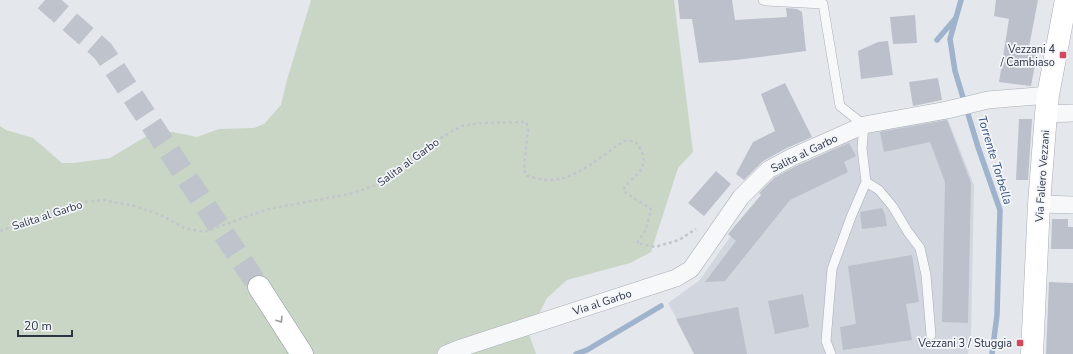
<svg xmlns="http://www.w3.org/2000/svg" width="1073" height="354" font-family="'Nunito Sans',sans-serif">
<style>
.built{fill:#d2d6de}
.green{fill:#c9d6c5}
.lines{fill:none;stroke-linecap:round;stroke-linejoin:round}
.stream{stroke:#9fb4cc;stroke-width:5.5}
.building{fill:#bbc0ca}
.highway-tunnel{stroke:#bfc3cb;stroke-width:22;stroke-dasharray:22 11;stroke-linecap:butt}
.lane-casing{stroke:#a9aeb7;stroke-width:10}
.street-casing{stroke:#a9aeb7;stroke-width:18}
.secondary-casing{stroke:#a9aeb7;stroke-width:23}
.highway-casing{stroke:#8b94a3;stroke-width:23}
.path{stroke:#c2c5cb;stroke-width:2.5;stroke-dasharray:3 3;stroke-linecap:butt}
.lane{stroke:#f7f8fa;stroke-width:9}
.street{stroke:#f7f8fa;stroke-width:17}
.secondary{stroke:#fff;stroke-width:22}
.highway{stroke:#fff;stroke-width:22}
.oneway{stroke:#959aa2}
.poi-dot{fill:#d1495b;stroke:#f4f6f9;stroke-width:1.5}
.labels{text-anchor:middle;stroke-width:3.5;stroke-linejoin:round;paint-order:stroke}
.poi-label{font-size:11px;fill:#2b3445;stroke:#f4f6f9;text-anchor:end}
.street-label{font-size:11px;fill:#2b3445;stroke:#f4f6f9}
.water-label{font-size:12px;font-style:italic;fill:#34527a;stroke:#f4f6f9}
</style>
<rect width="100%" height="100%" fill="#e4e7ec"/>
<!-- built -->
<path class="built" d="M946 115 974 185 971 336 968 354H696L668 303 699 281 728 240 782 176 862 133Z"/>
<!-- green -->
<path class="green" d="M311 0H674L693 152 678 168 651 252 630 263 567 280 547 298 529 334 536 354H0V126L6 130 33 138 62 163H74L110 158 150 134 173 132 197 137 219 129 254 128 264 124 281 105 287 80Z"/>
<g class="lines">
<!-- stream -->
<path class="stream" d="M961 0 950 39 955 71 978 147 1000 210 997 315 992 354
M937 40 955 19
M576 354 587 350 661 306"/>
</g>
<!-- building -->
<path class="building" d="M678 0H732L735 20 787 17 786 8 797 9 802 12 806 51 736 60 699 63 692 19H680Z
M996 0H1038L1029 47 1038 48 1031 86 999 82 1009 19 994 16Z
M915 15 917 43 893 44 890 17Z
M888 41 893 75 861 79 858 51 878 42Z
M938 78 942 100 913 106 909 82Z
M785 83 812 137 787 148 763 161 744 180 736 174 753 142 775 131 761 94Z
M1019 119H1032L1028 180H1016Z
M947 120 971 183 968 323 942 322 945 182 930 142 884 152 880 132Z
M849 143 856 156 844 162 848 172 790 200 725 281 705 282 736 241 728 234 761 195 759 193 774 178 796 166Z
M716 171 731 184 704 216 688 203Z
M882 208 885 214 887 226 862 229 860 212Z
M1052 219H1068V227H1073V249H1051Z
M912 255 919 302 906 304 912 340 843 350 840 327 856 324 848 266Z
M1049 282 1073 283V354H1046Z
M803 294 809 327 775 334 768 301Z
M738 307 747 354H694L676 319Z"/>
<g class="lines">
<!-- highway-tunnel -->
<path class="highway-tunnel" d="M45 0 103 51 259 287"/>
<defs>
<path id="lane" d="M763 0 766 1 823 4 840 106 864 125 862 148 866 182 851 217 832 269 826 341 831 354
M866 182 879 190 893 207 908 232 920 248 926 275 931 335"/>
<path id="street" d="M1046 114 1073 113
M1039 204 1073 205
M446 354 458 349 676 278 691 269 741 197 768 170 792 157 864 125 947 110 988 100 1048 95"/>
<path id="secondary" d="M1032 354 1039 204 1046 114 1048 95 1066 0"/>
<path id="highway" d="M259 287 302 354"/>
</defs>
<!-- lane casing -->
<use href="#lane" class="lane-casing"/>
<!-- street casing -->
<use href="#street" class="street-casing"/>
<!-- secondary casing -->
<use href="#secondary" class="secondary-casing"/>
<!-- highway casing -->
<use href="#highway" class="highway-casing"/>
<!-- path -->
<path class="path" d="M0 231 83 202 104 200 135 206 163 216 184 228 204 232 268 209 350 194 382 183 406 166 430 144 462 126 480 123 526 122 528 127 524 170 527 176C533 177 541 180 548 180 577 180 601 156 624 141 631 140 637 141 640 148 653 171 630 175 623 191L651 209 646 230 637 243 655 247 679 240 696 229"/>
<!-- lane -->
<use href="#lane" class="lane"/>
<!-- street -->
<use href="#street" class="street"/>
<!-- secondary -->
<use href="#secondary" class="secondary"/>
<!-- highway -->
<use href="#highway" class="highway"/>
</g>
<!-- one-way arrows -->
<defs><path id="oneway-chevron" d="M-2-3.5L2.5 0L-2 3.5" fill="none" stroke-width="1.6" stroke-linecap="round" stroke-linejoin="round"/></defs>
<use class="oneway" href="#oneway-chevron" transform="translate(280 320) rotate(57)"/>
<!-- markers -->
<g class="poi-dot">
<rect x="1059" y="51" width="8" height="8" rx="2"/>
<rect x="1016" y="339" width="8" height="8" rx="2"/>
</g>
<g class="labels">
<!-- poi labels -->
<g class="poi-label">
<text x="1055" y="53">Vezzani 4<tspan x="1055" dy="13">/ Cambiaso</tspan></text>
<text x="1012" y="347">Vezzani 3 / Stuggia</text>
</g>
<!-- street labels -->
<g class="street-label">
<text transform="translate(804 153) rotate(-26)" y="4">Salita al Garbo</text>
<text transform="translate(408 162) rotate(-36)" y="4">Salita al Garbo</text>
<text transform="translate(1042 176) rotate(-86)" y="4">Via Faliero Vezzani</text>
<text transform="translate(47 215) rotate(-18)" y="4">Salita al Garbo</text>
<text transform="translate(602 302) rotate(-18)" y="4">Via al Garbo</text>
</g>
<!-- water labels -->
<g class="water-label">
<text transform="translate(995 160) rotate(73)" y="4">Torrente Torbella</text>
</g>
</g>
<!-- scale -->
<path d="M18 330v6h54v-6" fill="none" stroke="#2b3445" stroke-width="2"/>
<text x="24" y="330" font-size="12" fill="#2b3445" stroke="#f4f6f9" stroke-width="3" paint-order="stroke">20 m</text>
</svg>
